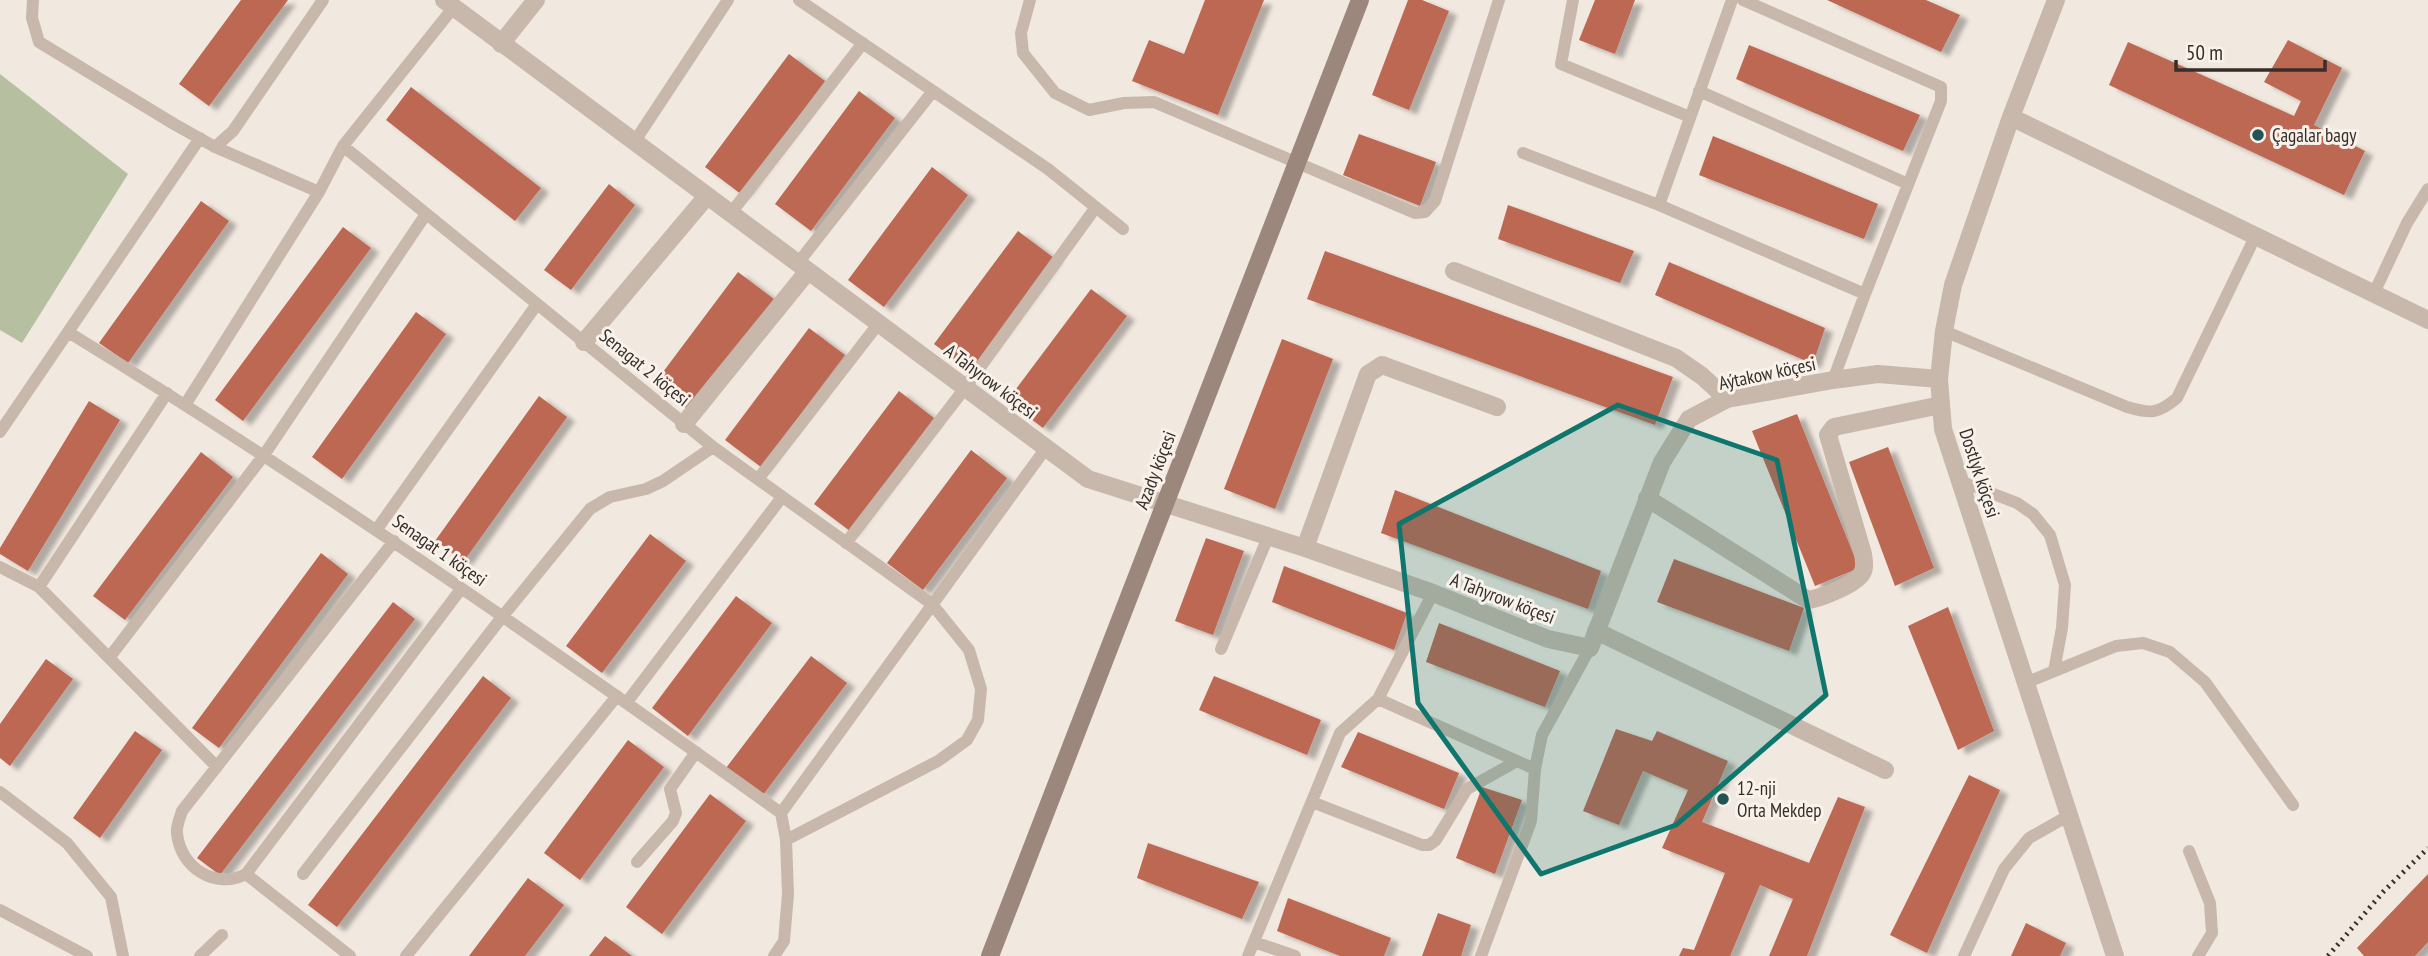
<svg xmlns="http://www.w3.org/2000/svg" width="2428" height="956" font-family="'PT Sans Narrow',sans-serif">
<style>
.green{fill:#b6bfa0}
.building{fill:#bc6752;filter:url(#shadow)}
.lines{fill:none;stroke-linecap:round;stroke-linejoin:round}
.lane{stroke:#c8b8ac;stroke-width:12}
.street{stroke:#c8b8ac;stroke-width:18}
.secondary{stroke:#9c877d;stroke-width:18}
.rail{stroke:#372e2a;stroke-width:5;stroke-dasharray:2 5;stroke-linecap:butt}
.marked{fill:#0f766e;fill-opacity:0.2;stroke:#0f766e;stroke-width:5;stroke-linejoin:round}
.poi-dot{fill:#235455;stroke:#f9f2eb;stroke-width:2.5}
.labels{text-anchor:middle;stroke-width:6;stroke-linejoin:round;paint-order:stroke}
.poi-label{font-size:19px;fill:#372e2a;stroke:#f9f2eb;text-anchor:start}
.street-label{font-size:19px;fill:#372e2a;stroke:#f9f2eb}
</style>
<defs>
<filter id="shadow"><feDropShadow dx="8" dy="4.5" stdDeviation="2" flood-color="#0004"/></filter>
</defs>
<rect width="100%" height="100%" fill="#f1e8df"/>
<!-- green -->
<path class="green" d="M0 74 128 174 22 343 0 330Z"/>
<!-- building -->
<path class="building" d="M241 0H288L209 106 179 84Z
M1205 0H1264L1218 115 1132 81 1149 40 1184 54Z
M1408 0H1422L1449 11 1409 110 1372 95Z
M1595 0H1635L1615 54 1579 40Z
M1827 0H1926L1960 15 1941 52Z
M2288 40 2342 68 2314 125 2365 151 2344 195 2109 85 2128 42 2294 116 2301 101 2264 82Z
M1749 45 1920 115 1903 151 1736 79Z
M789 54 825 81 741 194 705 167Z
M411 87 541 188 515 221 386 120Z
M859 91 895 118 811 231 775 204Z
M1359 134 1436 162 1420 206 1343 175Z
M1713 136 1878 204 1864 239 1699 175Z
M932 167 968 195 884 307 848 280Z
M609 184 635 205 571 290 544 270Z
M201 201 229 221 128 363 99 343Z
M1508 205 1634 251 1620 283 1498 239Z
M343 227 371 248 243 421 215 400Z
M1018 231 1054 258 970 371 934 344Z
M1325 251 1673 377 1655 425 1307 299Z
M1669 262 1825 328 1813 364 1655 295Z
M738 272 774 299 690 411 654 384Z
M1091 289 1127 316 1043 428 1007 401Z
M416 312 446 334 342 479 312 457Z
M809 328 845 355 761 467 725 440Z
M1282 339 1333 359 1275 509 1224 489Z
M899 391 934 418 850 531 814 504Z
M539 396 567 417 464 561 435 541Z
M89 401 120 420 28 571 0 554V548Z
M1797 414 1859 568 1815 586 1752 431Z
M1888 447 1934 568 1895 586 1849 462Z
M971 450 1007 478 923 590 887 563Z
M201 452 233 477 125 620 93 596Z
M1395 490 1601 571 1588 609 1381 533Z
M650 534 686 561 602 673 566 646Z
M1206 538 1244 551 1213 635 1175 621Z
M321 553 348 574 219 748 192 728Z
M1674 559 1804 608 1789 651 1657 602Z
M1284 566 1407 613 1394 650 1272 602Z
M736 596 772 623 688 736 652 708Z
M393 602 415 619 220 875 197 858Z
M1948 607 1994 731 1958 750 1908 626Z
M1439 623 1560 671 1545 707 1426 662Z
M811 656 847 683 763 795 726 768Z
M46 659 73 679 10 766 0 758V724Z
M483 676 511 698 337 927 308 905Z
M1214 676 1321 720 1307 755 1199 710Z
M1616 729 1652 741 1657 731 1728 761 1702 822 1809 863 1838 797 1865 807 1807 956H1769L1793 899 1760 885 1730 956H1679L1683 948 1694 950 1725 873 1662 848 1688 790 1643 771 1619 825 1583 811Z
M135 731 162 750 100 838 73 818Z
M1358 732 1459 773 1444 809 1341 767Z
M628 740 664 767 580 880 544 853Z
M1969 775 2000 790 1927 953 1890 935Z
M1482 787 1522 800 1495 874 1456 858Z
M710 794 746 821 662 934 626 907Z
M1148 843 1259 882 1242 919 1137 878Z
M2428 874V942L2415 956H2364L2357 948Z
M528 878 564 905 525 956H469Z
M1288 898 1391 938 1384 956H1340L1277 931Z
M1438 913 1471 925 1461 956H1422Z
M2026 923 2066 943 2060 956H2011Z
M605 936 632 956H589Z"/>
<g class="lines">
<!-- lane -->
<path class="lane" d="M33 0 32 18 39 42 174 124 215 147 233 131 323 0
M799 0 1048 169 1123 229
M1030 0 1021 33 1023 53 1055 93 1089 110 1124 103 1154 102 1415 213 1425 212 1435 201 1499 0
M1573 0 1561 64 1690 117
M1732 0 1659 205 1865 294 1833 380
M1743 0 1941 87V101L1865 294
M1699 91 1908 184
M635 141 728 0
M343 146 713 447 932 604 969 650 981 689 978 720 967 740 938 761 786 840
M215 147 319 192
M1523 153 1659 205
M731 213 863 43
M798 263 933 91
M2374 293 2407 223 2428 189
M1944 331 2127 407C2151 414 2158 414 2177 398L2255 237
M68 332C313 482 548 646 781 813
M185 405 319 192 343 146 453 8
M0 432 200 138
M758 479 879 323
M1960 481 2017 503 2033 514 2050 535 2065 585 2062 628 2054 671
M377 529 537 304
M394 541 182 811C180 818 176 826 177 833 180 868 216 890 246 874L461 589
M846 543 965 388 1096 207
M0 567 39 587 217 767
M39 587 167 393
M1221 649 1268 537
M109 658 264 455 426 214
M2025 683 2116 646 2143 643 2170 652 2205 682 2293 805
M1378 699 1535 769
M627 702 782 497
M0 792 67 843 111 897 123 956
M1312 802 1422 845H1429L1436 840 1467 789 1517 761
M2189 851 2210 903 2212 933 2198 956
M637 862 673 821 676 813 670 789 696 752
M246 874 350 956
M303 874 502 617 590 509 610 497 646 489 663 481 713 447
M0 910 87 956
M1254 942 1295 956
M200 956 222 935
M406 956 617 696
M774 956 784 941 788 894 786 840 781 813 1046 448
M1248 956 1340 733 1378 699 1433 593
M1481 956 1531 821 1535 769 1542 735 1590 648
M1964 956 2004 869 2029 838 2068 816"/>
<!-- street -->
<path class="street" d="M444 0 1088 479 1305 548 1433 593 1548 639 1590 648 1662 462 1689 419 1727 399 1833 380 1878 374 1939 379
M2056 0 2011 117 1953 285 1944 331 1939 379 1943 429 2115 956
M501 44 536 0
M2011 117 2428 320
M1454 271 1676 358 1702 376 1727 399
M584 342 707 196
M684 424 808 271
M1647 498 1808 600C1821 598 1851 586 1860 576 1866 569 1864 562 1863 554L1828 435 1834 427 1941 405
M1305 548 1368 374 1382 365 1497 407
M1596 631 1885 770"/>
<!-- secondary -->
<path class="secondary" d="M990 956 1360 0"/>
<!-- rail -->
<path class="rail" d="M2328 956 2384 891 2428 848"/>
</g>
<!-- marked area -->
<path class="marked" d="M1618 405 1777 460 1826 695 1676 825 1541 874 1418 703 1399 524Z"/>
<!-- markers -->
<g class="poi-dot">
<circle cx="2258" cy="135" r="7"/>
<circle cx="1723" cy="799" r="7"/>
</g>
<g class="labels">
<!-- poi labels -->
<g class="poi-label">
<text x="2272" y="142">Çagalar bagy</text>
<text x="1737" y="795">12-nji<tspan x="1737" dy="22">Orta Mekdep</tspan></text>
</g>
<!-- street labels -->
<g class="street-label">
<text transform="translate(645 367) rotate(39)" y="7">Senagat 2 köçesi</text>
<text transform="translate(1767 373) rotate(-12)" y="7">Aýtakow köçesi</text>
<text transform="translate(991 381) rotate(37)" y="7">A Tahyrow köçesi</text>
<text transform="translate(1155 470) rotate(-69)" y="7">Azady köçesi</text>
<text transform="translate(1980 473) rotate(72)" y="7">Dostlyk köçesi</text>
<text transform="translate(440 550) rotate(35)" y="7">Senagat 1 köçesi</text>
<text transform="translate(1503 598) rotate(21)" y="7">A Tahyrow köçesi</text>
</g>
</g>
<!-- scale -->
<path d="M2176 60v10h149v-10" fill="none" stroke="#372e2a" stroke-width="3.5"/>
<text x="2186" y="60" font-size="21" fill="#372e2a" stroke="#f9f2eb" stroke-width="5" paint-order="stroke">50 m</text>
</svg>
